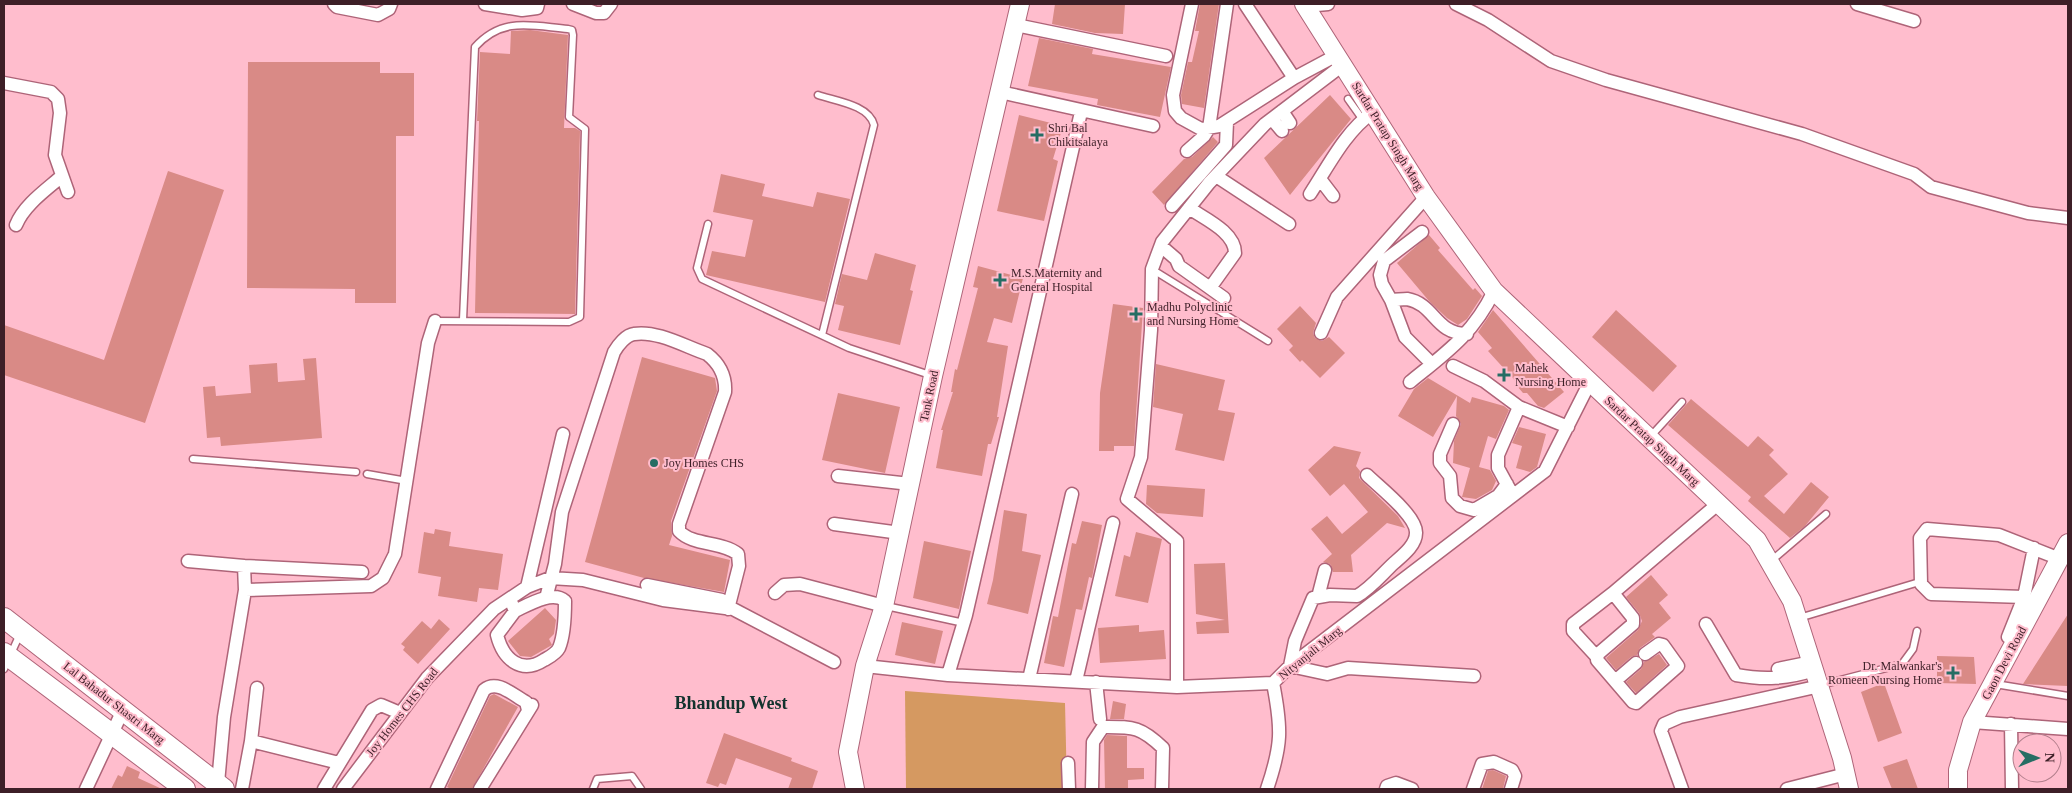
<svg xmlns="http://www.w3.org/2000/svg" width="2072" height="793" font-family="'Times New Roman',serif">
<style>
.green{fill:#d59961}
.building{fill:#d98a86}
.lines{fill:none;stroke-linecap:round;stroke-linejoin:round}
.lane-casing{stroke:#ae6478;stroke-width:9}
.street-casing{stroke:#ae6478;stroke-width:15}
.secondary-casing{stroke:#ae6478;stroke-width:20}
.primary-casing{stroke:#ae6478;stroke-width:22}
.lane{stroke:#fff;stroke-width:6}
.street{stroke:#fff;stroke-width:12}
.secondary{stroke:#fff;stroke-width:18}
.primary{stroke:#fff;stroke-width:20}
.poi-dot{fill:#266d64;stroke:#ffbdcd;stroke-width:2}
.labels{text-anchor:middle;stroke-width:4;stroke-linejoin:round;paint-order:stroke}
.poi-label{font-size:12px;fill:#3d1f27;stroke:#ffbdcd;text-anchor:start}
.street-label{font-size:12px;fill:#3d1f27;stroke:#ffbdcd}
.district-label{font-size:18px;font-weight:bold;fill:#12332e;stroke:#ffbdcd}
</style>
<rect width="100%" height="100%" fill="#ffbdcd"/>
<!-- green -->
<path class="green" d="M905 691 1065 703 1067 789H906Z"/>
<!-- building -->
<path class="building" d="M1055 4H1125L1123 34 1095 33 1052 24Z
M1200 4H1219L1204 108 1182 104 1181 95 1188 62H1192L1199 31H1195Z
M530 30 568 35 564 128H575L580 131 575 314 475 313 479 121H477L480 52 510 54 511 31Z
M1039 38 1093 49 1092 54 1171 67 1160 117 1097 105 1098 99 1028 86Z
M248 62H380V73H414V136H396V303H355V289L247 288Z
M1330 95 1351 119 1290 195 1264 158Z
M1019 115 1063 126 1053 159 1058 161 1044 221 997 211Z
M1213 137 1218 142 1164 205 1152 192 1184 159 1192 157Z
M168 171 224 190 145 423 4 375V325L104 360Z
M721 174 765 184 762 196 813 207 817 192 850 199 825 302 706 275 712 251 745 257 753 220 713 212Z
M1429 235 1440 248 1438 250 1473 290 1475 288 1482 296 1467 319 1458 325 1447 318 1429 301 1397 263Z
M875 253 916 265 910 290 913 291 900 345 838 330 844 306 835 304 842 274 867 280Z
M978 266 1023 278 1012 323 994 318 987 342 1008 346 997 417H999L991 444H988L982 476 936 468 943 430H941L953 392H951L955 369 957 370 978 288 973 287Z
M1113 304 1143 308 1134 446H1114V451H1099L1100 393Z
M1300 306 1316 323 1313 333 1315 338 1322 341 1329 337 1345 353 1320 378 1302 360 1300 362 1289 350 1293 346 1277 329Z
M1493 310 1564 392 1544 408 1538 406 1527 393H1523L1517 386 1519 385 1488 351 1492 348 1478 332Z
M1616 310 1677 366 1653 392 1592 337Z
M642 357 715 378 717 391 671 521 672 536 669 545 730 560 724 592 644 578 585 562Z
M316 358 322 438 221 446 220 437 207 438 203 387 215 386 216 396 251 393 249 365 277 363 278 382 305 380 303 359Z
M1156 364 1225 380 1218 410 1235 413 1224 461 1175 450 1183 414 1153 407Z
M1428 378 1470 403 1472 397 1504 406 1509 410 1496 439 1488 436 1479 467 1490 470 1496 481 1492 490 1476 499 1462 497 1470 468 1453 463 1454 441 1461 424 1456 416 1457 396 1433 437 1398 416 1414 389Z
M838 393 900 407 885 473 822 460Z
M1691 399 1748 447 1758 436 1774 450 1769 455 1788 474 1764 496 1784 514 1811 482 1829 497 1805 526 1790 538 1748 501 1751 497 1668 425Z
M1519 427 1546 434 1537 467 1530 472 1516 468 1522 446 1512 443Z
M1334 446 1361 452 1356 466 1360 471 1359 478 1398 516 1405 528 1387 523 1351 555 1353 572H1333L1330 564 1323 562 1332 554 1311 529 1327 516 1342 534 1368 512 1344 484 1330 496 1308 470Z
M1147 485 1205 489 1203 517 1157 513 1146 504Z
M1004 510 1027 514 1022 551 1041 555 1028 614 987 604 993 580Z
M1082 521 1102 525 1092 578 1089 577 1082 610 1076 609 1064 667 1044 663 1053 616 1058 617 1072 543 1076 544Z
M435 529 451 532 449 546 503 554 498 590 479 588 477 602 438 596 441 577 418 573 424 532 434 534Z
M1136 532 1162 539 1148 603 1115 596 1124 555 1130 557Z
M924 541 971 551 959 609 913 598Z
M1225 563 1229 633 1197 634 1196 622 1225 620 1196 614 1194 564Z
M1651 575 1668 595 1659 603 1671 618 1652 634 1655 637 1640 648 1637 655 1631 657 1616 670 1606 658 1638 630 1642 621 1639 613 1626 597Z
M545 608 556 620 554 634 549 639 552 645 531 657 520 656 508 641Z
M2068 614V686L2023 684Z
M439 619 450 629 418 664 403 650 405 647 401 644 422 621 431 629Z
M902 622 943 631 935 664 895 655Z
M1139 625V632L1164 630 1166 659 1100 663 1098 628Z
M1659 654 1667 665 1636 693 1626 682 1641 669 1644 662Z
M1937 656 1974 657 1976 684 1937 683Z
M1884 683 1902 733 1878 742 1861 692Z
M494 694 518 707 472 789H451L447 787 490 696Z
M1113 701 1126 704 1124 719H1110Z
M724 733 792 758 791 761 818 771 812 789H788L792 778 736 758 726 785 720 783 718 787 706 783Z
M1107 735 1127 736V768H1144V779L1128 780V789H1105L1104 740Z
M1907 759 1918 789H1892L1883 767Z
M127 766 140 772 138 778 162 789H111L118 775 122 777Z
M1493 770 1506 776 1503 789H1482L1488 771Z"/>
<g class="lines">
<defs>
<path id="lane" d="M818 95C836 101 869 105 874 125L822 335
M1348 99 1363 120
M708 224 697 268 702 279 849 348 933 376
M1158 273 1268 341
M435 321 569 322 580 317 585 129 569 117 573 35 572 30 568 29C532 26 503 16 475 47L463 320
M1650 437 1682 402
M193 459 356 472
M367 474 407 481
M1771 561 1826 514
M886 606 964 623
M1799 618 1916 583
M4 669 20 634
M1995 684 2068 696
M1821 685 1902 664 1913 649 1917 631
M593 789 597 779 632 776 641 789"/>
<path id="street" d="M334 4 337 7 378 15 389 9 391 4
M485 4 522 10 537 8 538 4
M573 4 596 13H604L611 4
M1192 4 1173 95 1175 111 1181 118 1201 129 1219 126 1294 78
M1245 4 1294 78 1337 55
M1456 4 1488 20 1551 61 1606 80 1802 134 1914 174 1931 187 2028 213 2068 218
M1857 4 1914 21
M1306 6 1328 4
M1016 25 1166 56
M4 83 51 92 58 99 60 113 55 155 68 192
M1000 92 1153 126
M1282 111 1290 123
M1272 119 1282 131
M1187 151 1204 136 1209 128 1227 4
M1216 176 1289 224
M1320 179 1333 196
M1310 194C1329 165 1345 132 1373 112
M1172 206 1226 145 1227 122
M16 225C24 205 46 190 62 176
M1422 232 1384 261 1380 275 1382 284 1391 300 1405 337 1432 364
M1161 246 1176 259 1179 266 1210 288 1235 253C1235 232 1205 219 1189 208
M1210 288 1224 298
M1391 300C1396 300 1402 299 1407 299 1435 304 1435 334 1467 334
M1321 333 1337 297 1426 197
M1453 366 1484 381 1519 407 1568 427
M1410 382C1447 352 1473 334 1494 291
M1453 424 1440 454V463L1450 476 1452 498 1460 506 1474 510 1498 496 1507 484
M1367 475C1379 487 1417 516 1416 533 1416 545 1403 555 1394 563 1382 574 1371 588 1357 596L1330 595 1313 598 1295 641 1290 666 1327 674 1348 668 1474 676
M838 476 910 484
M1510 490 1498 468V455L1519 407
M834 524 900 533
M188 561 244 566 245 590
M244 566 362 572
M647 585 722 600
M527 587 563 434
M775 593 784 585 800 584 884 606
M1318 597 1325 570
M2024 597 1931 594 1921 584 1920 538 1927 529 1999 535 2060 559
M546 598 555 564 562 512 614 352C618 345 626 335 634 334 657 330 686 347 707 354 720 364 726 376 725 392L679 524V531C693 546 721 541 738 554L739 566 728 609
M510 599 515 611 497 635C503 659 521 675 544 660 549 657 556 654 559 648 564 636 565 614 565 601 552 590 528 605 515 611
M1706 624 1736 675C1764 680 1787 679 1814 670
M2008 637 2024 597 2034 548
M1645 654 1659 644 1663 645 1678 666 1636 703 1633 702 1597 660 1598 654 1633 624V618L1613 593 1719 503
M1596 656 1573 631V624L1613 593
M865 666 948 675 1177 687 1273 683 1290 666 1545 471 1590 382
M1778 669 1812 662
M948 675 966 615 1081 112
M1029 679 1072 494
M1076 681 1113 523
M1615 681 1636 663
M1096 682 1100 719
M1177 687V541L1127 499 1141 457 1151 330 1152 269 1162 242 1209 183 1265 124 1344 64
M257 688 251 741 339 763
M1972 722 2068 729
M2011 724 2012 789
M1068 763 1069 789
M215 788 218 783 224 717 245 590 371 586 383 578 395 554 428 343 435 321
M86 789 123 710
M242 789 251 741
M324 789 372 710 381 705 400 713
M343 789 427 678 494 609 527 587 550 578 583 580 663 600 733 609 834 662
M437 789 484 690C497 679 513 695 526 702L528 710
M480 789 532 705
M1092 789 1093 742 1103 727C1133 727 1140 726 1163 748L1162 789
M1267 789C1282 745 1282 729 1273 683
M1386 789 1387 786 1396 783 1412 789
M1473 789 1482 764 1494 762 1512 770 1515 776 1511 789
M1682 789 1661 731 1664 724 1680 717 1820 686
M1787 789 1846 774"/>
<path id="secondary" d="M1304 4 1426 197 1494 291 1757 540 1792 601 1842 758 1849 789
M855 789 848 752 865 666 884 606 933 376 1020 4
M1958 789V770L1972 722 2068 543"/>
<path id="primary" d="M4 618 224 789
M4 653 185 789"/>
</defs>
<!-- lane casing -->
<use href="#lane" class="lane-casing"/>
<!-- street casing -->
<use href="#street" class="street-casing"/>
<!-- secondary casing -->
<use href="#secondary" class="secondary-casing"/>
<!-- primary casing -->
<use href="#primary" class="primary-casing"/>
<!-- lane -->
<use href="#lane" class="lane"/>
<!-- street -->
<use href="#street" class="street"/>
<!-- secondary -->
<use href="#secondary" class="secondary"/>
<!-- primary -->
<use href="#primary" class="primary"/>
</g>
<!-- markers -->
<g class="poi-dot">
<path d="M1034.5 127.5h5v5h5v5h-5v5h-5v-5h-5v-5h5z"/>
<path d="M997.5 272.5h5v5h5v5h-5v5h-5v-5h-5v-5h5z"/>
<path d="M1133.5 306.5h5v5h5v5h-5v5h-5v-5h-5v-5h5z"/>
<path d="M1501.5 367.5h5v5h5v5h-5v5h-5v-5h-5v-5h5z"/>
<circle cx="654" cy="463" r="5"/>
<path d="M1950.5 665.5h5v5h5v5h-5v5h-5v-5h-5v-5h5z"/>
</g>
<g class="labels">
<!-- poi labels -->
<g class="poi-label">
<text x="1048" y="132">Shri Bal<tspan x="1048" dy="14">Chikitsalaya</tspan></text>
<text x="1011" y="277">M.S.Maternity and<tspan x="1011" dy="14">General Hospital</tspan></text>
<text x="1147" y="311">Madhu Polyclinic<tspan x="1147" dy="14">and Nursing Home</tspan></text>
<text x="1515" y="372">Mahek<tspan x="1515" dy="14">Nursing Home</tspan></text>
<text x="664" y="467">Joy Homes CHS</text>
<text x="1942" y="670" text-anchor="end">Dr. Malwankar's<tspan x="1942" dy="14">Romeen Nursing Home</tspan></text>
</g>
<!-- street labels -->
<g class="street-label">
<text transform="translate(1388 136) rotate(58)" y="4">Sardar Pratap Singh Marg</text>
<text transform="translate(929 396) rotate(-78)" y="4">Tank Road</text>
<text transform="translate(1652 441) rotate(43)" y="4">Sardar Pratap Singh Marg</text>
<text transform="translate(1310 653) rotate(-39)" y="4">Nityanjali Marg</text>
<text transform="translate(2004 663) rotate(-62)" y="4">Gaon Devi Road</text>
<text transform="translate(114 703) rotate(38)" y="4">Lal Bahadur Shastri Marg</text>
<text transform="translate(402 712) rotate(-52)" y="4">Joy Homes CHS Road</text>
</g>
<!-- district labels -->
<g class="district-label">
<text x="731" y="709">Bhandup West</text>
</g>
</g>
<!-- border -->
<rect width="2072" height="793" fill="none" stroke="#3d1f27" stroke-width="10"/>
<!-- north arrow -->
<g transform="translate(2037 758) rotate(89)"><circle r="24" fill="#ffbdcd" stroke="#b17e8b"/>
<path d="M0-4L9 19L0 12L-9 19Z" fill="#266d64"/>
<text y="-8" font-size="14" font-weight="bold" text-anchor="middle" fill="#3d1f27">N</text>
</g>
</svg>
